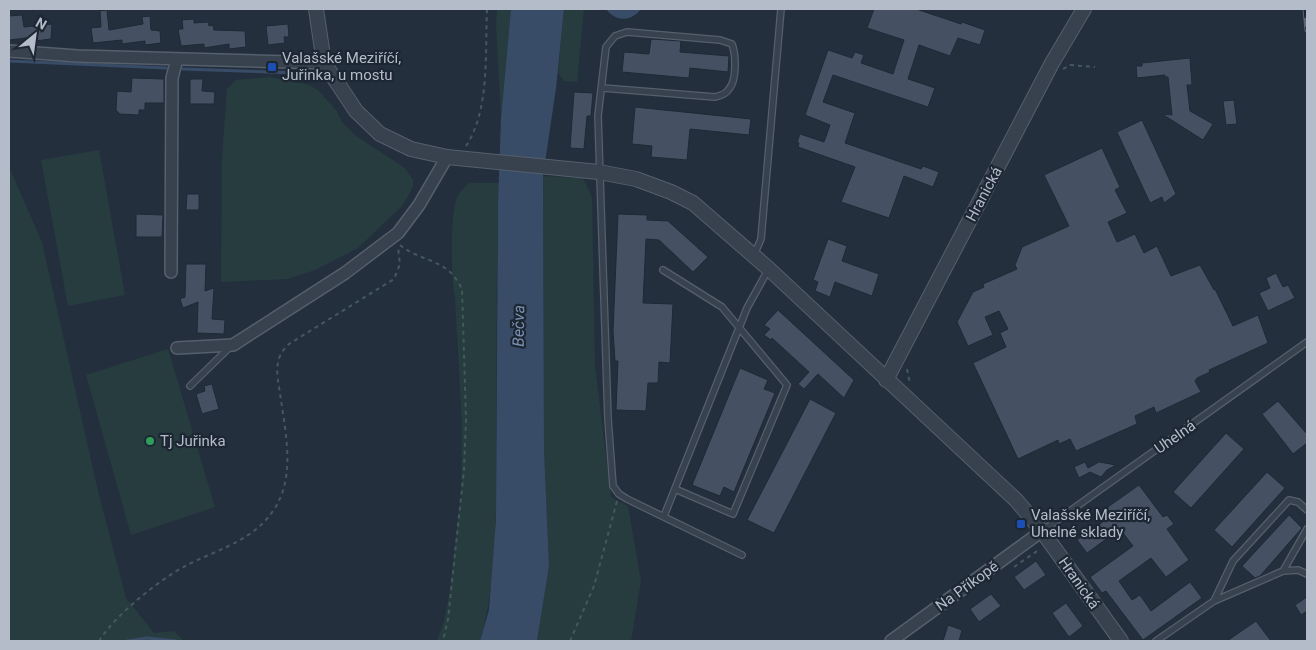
<svg xmlns="http://www.w3.org/2000/svg" width="1316" height="650" font-family="Roboto,sans-serif">
<style>
.green{fill:#263c3f}
.water{fill:#394c67}
.lines{fill:none;stroke-linecap:round;stroke-linejoin:round}
.stream{stroke:#394c67;stroke-width:3}
.building{fill:#455162;stroke:#1f2835}
.service-casing{stroke:#565f6c;stroke-width:8}
.minor-casing{stroke:#565f6c;stroke-width:14}
.tertiary-casing{stroke:#565f6c;stroke-width:16}
.path{stroke:#44595c;stroke-width:2;stroke-dasharray:4 4;stroke-linecap:butt}
.service{stroke:#38414e;stroke-width:5.5}
.minor{stroke:#38414e;stroke-width:11}
.tertiary{stroke:#38414e;stroke-width:14}
.rail-casing{stroke:#5a6575;stroke-width:5}
.rail{stroke:#1d2633;stroke-width:3;stroke-dasharray:9;stroke-linecap:butt}
.transit-dot{fill:#1a4fb4;stroke:#1d2633;stroke-width:2}
.leisure-dot{fill:#2e9e5b;stroke:#1d2633;stroke-width:2}
.labels{text-anchor:middle;stroke-width:4.5;stroke-linejoin:round;paint-order:stroke}
.poi-label{font-size:15px;fill:#b4bcc9;stroke:#1d2633;text-anchor:start}
.street-label{font-size:15px;fill:#b4bcc9;stroke:#1d2633}
.water-label{font-size:16px;font-style:italic;fill:#7c92b1;stroke:#1d2633}
</style>
<rect width="100%" height="100%" fill="#242f3e"/>
<!-- green -->
<path class="green" d="M497 9H511L501 118 496 26Z
M564 9H584L577 82 564 81 558 73Z
M270 77 309 85 318 90 336 110 343 123 356 136 405 168 413 180V187L403 205 358 248 315 270 288 279 221 282 222 157 227 89 236 80Z
M99 150 125 295 68 306 41 160Z
M9 167 42 242 98 491 126 598 154 633 174 631 184 641H9Z
M543 176 583 178 592 197 595 366 611 497 628 506 641 581 631 641H537L549 566 544 449Z
M469 183H499C496 266 497 350 496 434 496 503 499 574 480 641H437L444 621 449 597 461 495 462 425 455 298C451 280 450 215 457 198 459 192 465 187 469 183Z
M168 349 215 507 131 535 86 375Z"/>
<!-- water -->
<path class="water" d="M511 9H564L556 88 543 176 544 449 549 566 537 641H480L489 610 496 520 498 204 501 118Z
M606 9H641C631 22 616 22 606 9Z"/>
<g class="lines">
<!-- stream -->
<path class="stream" d="M9 61 166 68
M183 69 298 73
M127 641 147 638 176 641"/>
</g>
<!-- building -->
<path class="building" d="M874 9H916L961 24 962 22 985 30 980 45 958 38 950 56 919 45 908 79 935 88 928 107 833 75 823 102 855 113 845 143 921 169 923 166 939 172 933 187 904 176 889 218 841 202 855 167 798 147 799 143 797 142 800 134 824 142 830 125 805 115 828 50 852 58 855 52 864 55 861 63 893 74 904 40 867 28Z
M107 10 109 30 143 24 142 17 150 16 151 30 160 31 161 43 145 45V41L122 44V40L93 43 91 28 101 27 100 11Z
M22 15 24 27 52 24 51 39 35 41V37L9 40V16Z
M194 19V23L208 22 209 26 213 25 214 30 245 31 246 47 229 49V44L204 48V44L181 46 178 29H183L182 20Z
M288 24 289 37H284L285 43 268 45 266 26Z
M651 39 681 41 680 52 729 56 728 72 690 68 689 78 622 72 624 52 649 54Z
M1190 58 1192 85H1187L1190 111 1213 124 1203 140 1162 114 1172 115 1168 77H1165V75L1137 78 1136 66H1142V63Z
M132 78 164 79V103H145V110H139V115L120 114 116 110 117 91 131 92Z
M190 79H203L202 91 215 92 214 104H190Z
M574 92 593 93 591 116H587L584 149 570 148Z
M1234 100 1237 124 1226 125 1223 101Z
M635 107 751 119 749 135 690 129 687 160 651 157 652 146 632 144Z
M1142 120 1176 194 1164 203 1162 197 1150 203 1117 132Z
M1102 148 1120 187 1115 190 1127 213 1108 222 1117 242 1135 234 1144 253 1157 246 1171 276 1200 265 1214 290 1215 289 1233 326 1258 315 1268 343 1209 370 1210 372 1197 378 1195 381 1201 392 1156 413 1154 407 1135 416 1137 424 1076 451 1070 439 1059 444 1058 440 1018 459 973 363 1006 347 1000 333 1008 329 999 311 985 317 993 335 968 346 957 322 973 292 984 287 983 284 1017 269 1015 265 1022 247 1069 226 1044 175Z
M187 194H199V210H186Z
M136 214 163 215 162 237H136Z
M618 214 647 215V220L668 221 708 257 693 272 659 240 646 239 643 303 673 304 670 363 659 362 658 383H648L646 411 616 410 618 361H615L613 331Z
M828 239 847 246 842 261 879 274 872 296 835 282 830 297 815 291 818 282 813 280Z
M186 264H206L205 291 214 288 212 319 225 320 224 334 197 333 198 302 183 308 180 299 185 297Z
M1276 273 1283 287 1288 285 1295 298 1268 311 1259 293 1270 288 1266 278Z
M778 310 854 380 844 398 818 374 804 389 798 384 809 372 772 338 771 340 764 335 770 329 764 325Z
M740 368 768 380 764 389 775 393 734 492 724 487 720 496 692 485Z
M212 384 219 409 202 414 196 394 205 391 204 386Z
M810 399 836 413 774 533 747 520Z
M1278 401 1307 434V443L1293 454 1262 414Z
M1226 433 1244 449 1191 508 1173 492Z
M1085 462 1088 468 1099 462 1116 465 1107 470 1101 477 1090 472 1079 478 1074 467Z
M1267 472 1285 488 1232 547 1214 530Z
M1139 485 1163 517 1167 515 1174 524 1167 529 1189 560 1166 577 1151 558 1119 581 1132 600 1140 595 1151 611 1190 582 1202 598 1143 640 1106 591 1102 593 1090 577 1133 546 1120 529 1087 553 1077 540 1111 516 1105 509Z
M1289 515 1302 528 1260 576 1255 578 1242 566Z
M1036 561 1046 575 1024 590 1014 577Z
M991 594 1001 606 979 622 970 609Z
M1307 597V611L1301 615 1295 605Z
M1066 603 1083 626 1069 637 1052 613Z
M1256 621 1271 641H1227Z
M948 625 962 630 959 641H943Z"/>
<g class="lines">
<defs>
<path id="service" d="M603 88 715 97C720 96 726 94 729 89 737 80 736 55 732 44L720 40 627 32 615 36 606 47 598 116 608 419 613 486 619 494 627 499 742 555
M754 255 761 239 781 9
M663 270 722 307 787 385 733 514 675 489
M190 386 231 346
M664 516 747 308 768 270
M1042 531 1307 342
M1283 571 1307 529
M1214 601 1233 561 1289 500 1298 502 1307 510
M1156 641 1214 601 1283 571 1298 570 1307 574"/>
<path id="minor" d="M9 51 78 56 324 63
M171 272 172 78 177 59
M177 348 233 345 345 273 398 233 419 205 447 157
M891 641 1042 531"/>
<path id="tertiary" d="M316 9 324 63 356 111 380 134 411 149 447 157 599 172 636 179 671 192 693 203 769 269 1017 501 1042 531 1121 641
M886 380 1052 63 1084 9"/>
</defs>
<!-- service casing -->
<use href="#service" class="service-casing"/>
<!-- minor casing -->
<use href="#minor" class="minor-casing"/>
<!-- tertiary casing -->
<use href="#tertiary" class="tertiary-casing"/>
<!-- path -->
<path class="path" d="M1063 69 1070 65 1095 67
M466 146C490 110 485 52 487 9
M400 245C415 258 436 259 450 272 455 276 458 283 462 288L466 419 464 470 448 619 443 641
M907 369 910 384
M1014 567 1040 549
M99 641C116 614 159 580 187 565 219 549 255 540 275 508 296 474 285 431 280 393 278 381 275 368 280 356 282 351 286 347 289 344L394 279 400 264 398 247
M570 641 594 586 617 501"/>
<!-- service -->
<use href="#service" class="service"/>
<!-- minor -->
<use href="#minor" class="minor"/>
<!-- tertiary -->
<use href="#tertiary" class="tertiary"/>
<defs>
<path id="rail" d="M1305 9 1307 30"/>
</defs>
<!-- rail casing -->
<use href="#rail" class="rail-casing"/>
<!-- rail -->
<use href="#rail" class="rail"/>
</g>
<!-- markers -->
<g class="transit-dot">
<rect x="267" y="62" width="10" height="10" rx="2.5"/>
<rect x="1016" y="519" width="10" height="10" rx="2.5"/>
</g>
<circle class="leisure-dot" cx="150" cy="441" r="5"/>
<g class="labels">
<!-- poi labels -->
<g class="poi-label">
<text x="282" y="63">Valašské Meziříčí,<tspan x="282" dy="17">Juřinka, u mostu</tspan></text>
<text x="160" y="446">Tj Juřinka</text>
<text x="1031" y="520">Valašské Meziříčí,<tspan x="1031" dy="17">Uhelné sklady</tspan></text>
</g>
<!-- street labels -->
<g class="street-label">
<text transform="translate(984 194) rotate(-62)" y="5">Hranická</text>
<text transform="translate(1175 437) rotate(-35)" y="5">Uhelná</text>
<text transform="translate(1079 583) rotate(55)" y="5">Hranická</text>
<text transform="translate(967 586) rotate(-36)" y="5">Na Příkopě</text>
</g>
<!-- water labels -->
<g class="water-label">
<text transform="translate(518 326) rotate(-89)" y="6">Bečva</text>
</g>
</g>
<!-- border -->
<rect width="1316" height="650" fill="none" stroke="#b4bcc9" stroke-width="20"/>
<!-- north arrow -->
<g transform="translate(35 35) rotate(29)" stroke="#1d2633" stroke-width="4" paint-order="stroke">
<path d="M0-4L9 19L0 12L-9 19Z" fill="#b4bcc9"/>
<text y="-8" font-size="14" font-weight="bold" text-anchor="middle" fill="#b4bcc9">N</text>
</g>
</svg>
